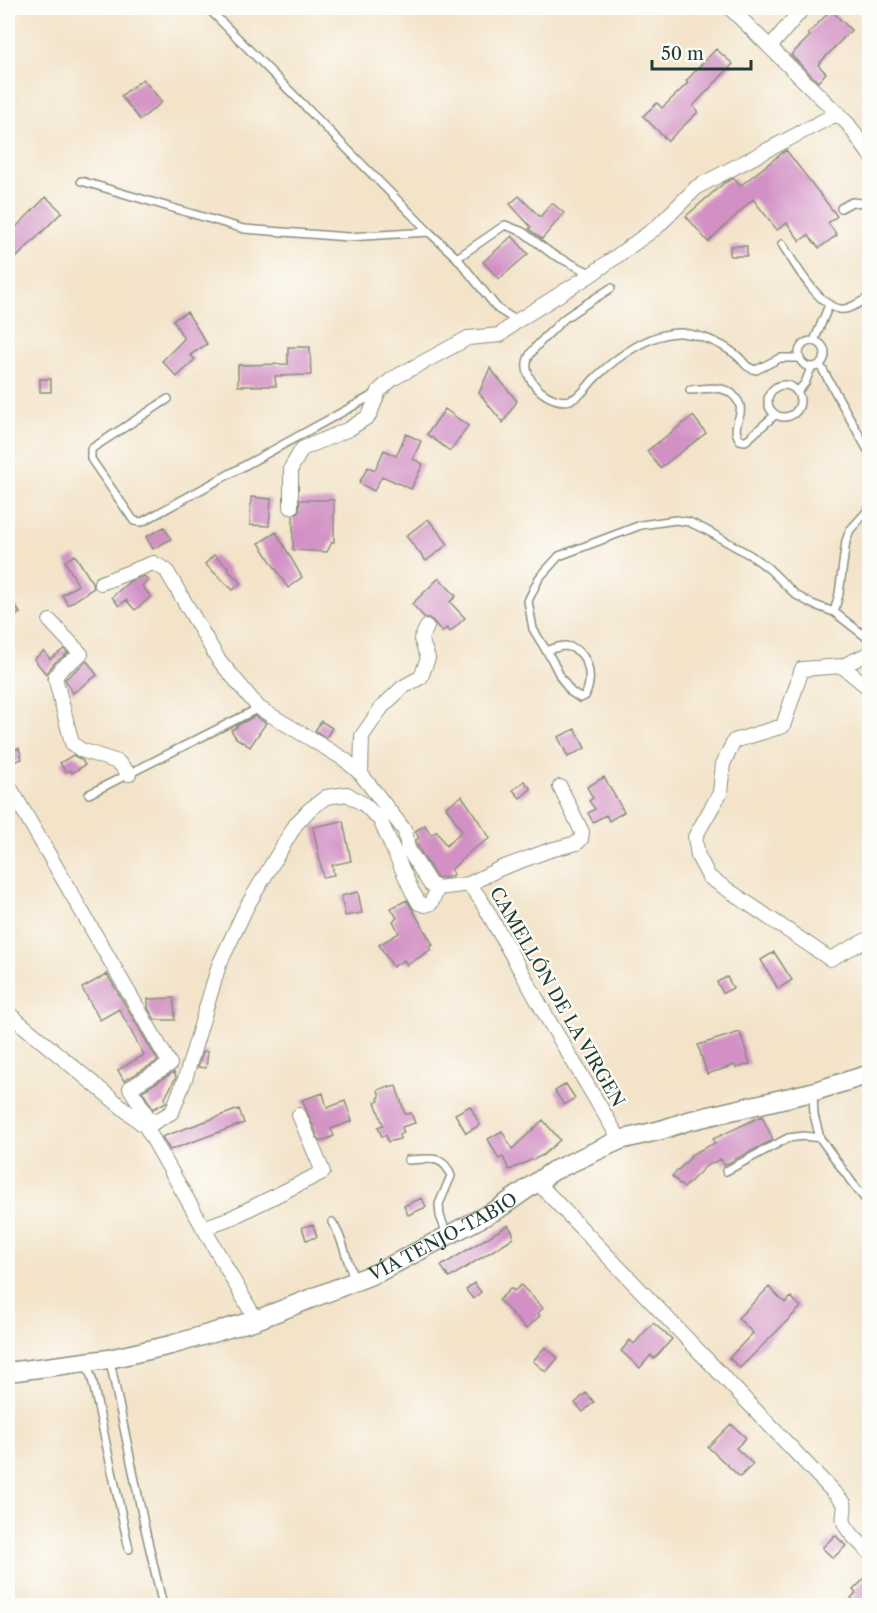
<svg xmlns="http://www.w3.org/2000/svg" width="877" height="1613" font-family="'Libre Caslon Text',serif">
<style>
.building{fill:#d290c4}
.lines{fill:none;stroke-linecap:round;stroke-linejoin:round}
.service-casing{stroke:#89907e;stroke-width:10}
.minor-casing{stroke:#89907e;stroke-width:16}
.secondary-casing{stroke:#89907e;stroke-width:21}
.service{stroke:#fff;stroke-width:7}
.minor{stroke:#fff;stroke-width:14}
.secondary{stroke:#fff;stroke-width:18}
.labels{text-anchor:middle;stroke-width:4.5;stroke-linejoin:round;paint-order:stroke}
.street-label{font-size:18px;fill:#1f3d34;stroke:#fdfcf7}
</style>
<rect width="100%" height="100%" fill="#fdfcf7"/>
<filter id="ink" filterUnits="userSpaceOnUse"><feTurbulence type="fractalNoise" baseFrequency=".0167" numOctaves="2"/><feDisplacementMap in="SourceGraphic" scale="12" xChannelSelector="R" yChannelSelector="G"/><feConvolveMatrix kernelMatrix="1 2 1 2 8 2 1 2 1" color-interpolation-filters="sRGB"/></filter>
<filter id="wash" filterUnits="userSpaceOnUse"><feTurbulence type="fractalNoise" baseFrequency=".008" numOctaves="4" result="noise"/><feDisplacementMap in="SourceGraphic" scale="24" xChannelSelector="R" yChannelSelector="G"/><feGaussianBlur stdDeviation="1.35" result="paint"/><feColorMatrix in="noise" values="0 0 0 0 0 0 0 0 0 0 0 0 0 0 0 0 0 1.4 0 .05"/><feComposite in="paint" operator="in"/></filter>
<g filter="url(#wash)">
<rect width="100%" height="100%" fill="#f3e3c9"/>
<g id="blocks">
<!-- building -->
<path class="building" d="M831 10 851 30 818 65 826 73 818 82 791 55 810 36 808 34Z
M716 49 733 64 693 106 698 112 668 141 643 116 657 103 662 108 688 83 686 81Z
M143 79 162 102 140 120 121 96Z
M786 150 837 216 828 223 837 235 819 248 808 235 800 241 787 223 777 230 753 199 708 242 686 216 724 183 734 178 740 186Z
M519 196 540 217 552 203 564 213 542 239 529 229 531 227 510 204Z
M46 197 62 212 8 266V235Z
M512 236 528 254 499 279 483 262Z
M730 246H747V256H730Z
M187 312 207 344 190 355 195 359 177 377 162 361 184 339 173 320Z
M288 347H310L311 375 275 376 276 386H238V365L288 364Z
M490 368 517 401 503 423 479 393Z
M40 379H51V392H40Z
M445 409 468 426 450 451 427 434Z
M693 416 706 433 660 468 647 451Z
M406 434 421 441 413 459 423 464 411 489 382 476 374 491 359 483 368 467 375 470 384 450 396 456Z
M251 497 271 499 269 526 250 525Z
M300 500H334V542H332L327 552 293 550V515L299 511Z
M428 519 448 544 426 561 406 536Z
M164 527 171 539 153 549 146 537Z
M276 532 302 577 288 588 259 543Z
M75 555 92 582 94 588 68 605 62 595 78 585 65 561Z
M214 555 229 568 228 570 241 583 233 590 205 564Z
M144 576 148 580 142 586 151 597 135 610 126 600 119 606 112 597 130 581Z
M439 578 456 596 450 602 465 618 450 632 447 628 442 632 434 622 429 618H425L412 604Z
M14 604 20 613 8 620V607Z
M64 649 68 653 55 662 46 674 34 659 44 651 50 659Z
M87 661 97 675 73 693 65 679Z
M255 716 266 723 250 747 236 738 231 730 237 727 236 726Z
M321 721 332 728 326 738 315 731Z
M575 729 585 748 568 757 558 737Z
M19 748 22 759 8 764V752Z
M73 755 82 760 85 765 72 773 70 770 66 772 60 763Z
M604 777 624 812 609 821 606 815 593 822 588 813 595 809 589 801 593 798 587 787Z
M524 781 531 789 520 798 513 790Z
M462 796 490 838 472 850 451 870 454 874 449 877 443 878 442 877 439 878 436 877 416 844V840L419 838 415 831 425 825 431 835 437 831 446 846 462 831 446 807Z
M343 821 351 861 332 865 334 875 323 877 313 827Z
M358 892 362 913 345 916 341 896Z
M407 900 433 945 429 947 431 950 407 965 404 960 393 967 379 945 399 933 393 921 397 918 391 908Z
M774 952 792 980 778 989 761 960Z
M107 974 158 1061 124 1081 118 1070 144 1055 119 1009 100 1020 82 988Z
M727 977 733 988 723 993 717 982Z
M174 998 175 1020H155L148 1008V999Z
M740 1032 750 1064 736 1068 735 1065 707 1074 698 1045Z
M203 1051 208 1052 206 1068 198 1067Z
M174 1072 176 1077 165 1098 166 1102 153 1109 142 1091Z
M566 1084 575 1098 564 1105 555 1091Z
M389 1086V1088L396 1086 405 1114 411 1113 415 1123 402 1127 404 1133 399 1134 400 1139 388 1142 386 1135 382 1137 378 1127 383 1125 375 1102 379 1101 378 1098 380 1097 378 1090Z
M323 1093 327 1108 345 1101 352 1121 331 1129 334 1136 320 1142 302 1100Z
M470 1106 480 1125 466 1133 455 1114Z
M239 1109 244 1123 170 1150 162 1137Z
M762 1116 773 1140 724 1165 721 1159 706 1166 684 1188 672 1176 691 1157 690 1155 715 1143 713 1139Z
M543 1120 560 1140 543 1155 509 1170 503 1157 499 1159 488 1139 502 1131 512 1149Z
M422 1198 426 1207 408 1215 404 1206Z
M313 1225 317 1237 306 1240 302 1227Z
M508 1225 513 1233V1238L449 1278 441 1266Z
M474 1283 481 1292 473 1299 466 1290Z
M521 1285 543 1308 538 1313 540 1316 526 1329 499 1300 511 1288 514 1291Z
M769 1287 785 1303 791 1297 801 1307 740 1368 729 1358 753 1333 738 1318Z
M653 1323 672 1339 654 1359 651 1355 640 1368 621 1351 630 1340 634 1344Z
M545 1347 558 1358 546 1372 533 1361Z
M586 1393 594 1402 583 1412 575 1403Z
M731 1424 746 1438 736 1448 753 1464 740 1477 708 1447Z
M835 1535 846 1546 833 1558 822 1548Z
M870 1573V1605H859L851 1598 856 1593 853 1590Z"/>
</g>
</g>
<g filter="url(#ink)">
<use href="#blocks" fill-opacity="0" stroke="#89907e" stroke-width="1.5"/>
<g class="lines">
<defs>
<path id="service" d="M208 8 429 232 457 258 498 309 517 321
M81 181 244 229 348 237 429 232
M841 208 852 202 870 204
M782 244C793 261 818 306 840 309 849 311 861 301 870 297
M457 258 505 225 523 232 552 254 592 274
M611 288C596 298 580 307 565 318 558 324 552 331 545 337 539 344 528 353 527 363 524 383 551 405 570 400 583 396 588 384 597 376 617 357 651 332 681 333 701 335 719 342 735 354 746 362 742 366 756 370L780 358H799
M799 354a13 13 0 1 1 26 0a13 13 0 1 1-26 0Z
M814 341 829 305
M820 365 870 454
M768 401a16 16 0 1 1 32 0a16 16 0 1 1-32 0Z
M690 390C705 389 725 384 735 397 740 403 741 406 740 414 737 424 733 431 740 440L745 441 748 439 775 415
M797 392 805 383 811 368
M168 399 91 449V459L134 521 142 522 377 393
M834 612 839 594 846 541 850 530 870 508
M546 651C552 649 559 646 565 646 589 649 594 677 585 696L580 698 571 692 561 678 552 660 533 629 528 601 539 578 559 556 641 525 676 520 689 522 706 530 750 555 767 567 796 595 812 604 834 612 870 640
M89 794 259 708
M813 1094 814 1115 820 1138 853 1184 870 1205
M408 1160C428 1159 444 1154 451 1176L439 1204 440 1216 447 1234
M726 1171 788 1138 804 1136 820 1138
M332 1222C344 1239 346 1261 355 1280
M110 1361 144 1524 163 1606
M86 1362 92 1379 129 1549"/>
<path id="minor" d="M730 8 848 124 870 155
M770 47 803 8
M291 507V468L302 449 349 429 369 416 379 391 392 379 468 338 500 335 517 321 592 274 657 227 697 187 838 113
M101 583 153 563 166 570 218 659 259 708 344 759 361 774 405 831 408 849 430 884 438 888 469 884 499 869 550 850 577 843 581 839 582 832 560 787
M50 621 81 654 61 669 55 677 72 743 81 750 118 762 129 774
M870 653 842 666 802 669 783 726 734 741 723 764 720 793 695 837 698 856 709 877 830 959 870 938
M842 666 870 689
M361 774 362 736 382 707 403 687 421 677 428 658 421 639 427 627
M8 784 170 1064 130 1088 152 1124
M469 884 481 900 549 1021 620 1140
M8 1013 146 1127 256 1320
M146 1127 172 1112 185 1079 219 965 247 906 296 824 309 810 326 797 347 794 365 805 380 820 412 891 419 903 425 905 431 903 438 888
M537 1182 844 1503C846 1510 842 1516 844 1522 846 1531 863 1546 870 1553
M203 1228 233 1217 323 1172 299 1115"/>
<g id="secondary">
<path id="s1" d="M8 1372 109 1359 171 1345 256 1320 379 1272 498 1209 553 1171 620 1140 661 1130 688 1121 812 1092 870 1074"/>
</g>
</defs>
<!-- service casing -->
<use href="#service" class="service-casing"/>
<!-- minor casing -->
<use href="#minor" class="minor-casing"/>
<!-- secondary casing -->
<use href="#secondary" class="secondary-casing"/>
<!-- service -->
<use href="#service" class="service"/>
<!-- minor -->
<use href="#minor" class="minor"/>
<!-- secondary -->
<use href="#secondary" class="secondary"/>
</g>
</g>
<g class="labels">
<!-- street labels -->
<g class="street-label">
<text transform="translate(557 997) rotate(60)" y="6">CAMELLÓN DE LA VIRGEN</text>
<text dy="6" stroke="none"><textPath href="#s1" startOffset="459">VÍA TENJO-TABIO</textPath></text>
</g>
</g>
<!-- margin -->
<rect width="877" height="1613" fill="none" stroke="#fdfcf7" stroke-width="30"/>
<!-- scale -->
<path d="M652 60v9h99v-9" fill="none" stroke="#1f3d34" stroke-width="3"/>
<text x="661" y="60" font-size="18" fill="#1f3d34" stroke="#fdfcf7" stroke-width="4.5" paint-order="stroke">50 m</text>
</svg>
